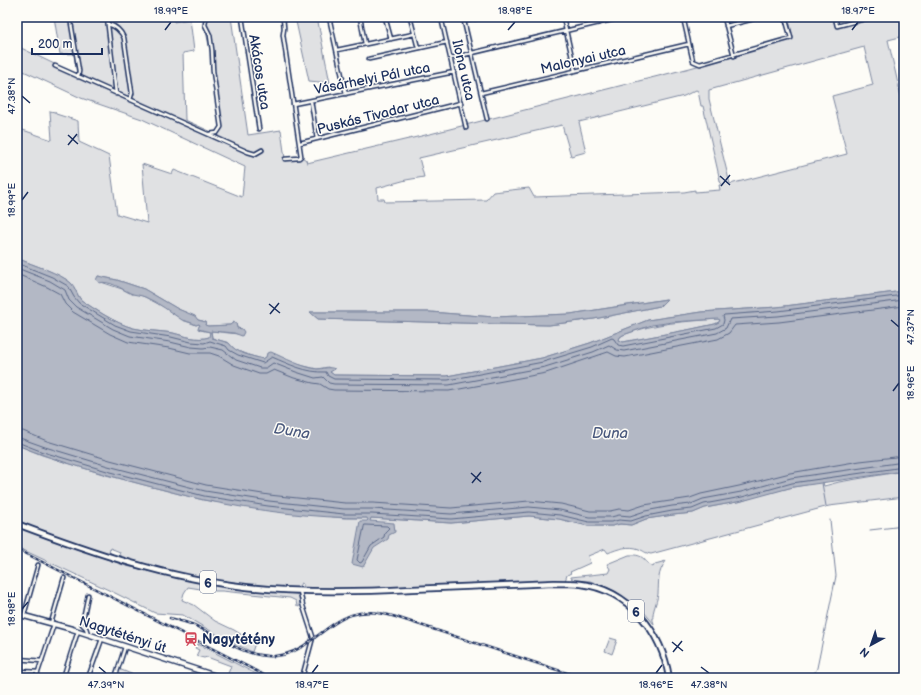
<svg xmlns="http://www.w3.org/2000/svg" width="921" height="695" font-family="'Balsamiq Sans',sans-serif">
<style>
.green{fill:#e0e1e3;stroke:#7e88a0;fill-rule:evenodd}
.water{fill:#b3b8c5;stroke:#76819c;fill-rule:evenodd}
.lines{fill:none;stroke-linecap:round;stroke-linejoin:round}
.shore{stroke:#586687;stroke-width:1}
.stream{stroke:#76819c;stroke-width:1}
.street-casing{stroke:#1b2f5e;stroke-width:5.5}
.secondary-casing{stroke:#1b2f5e;stroke-width:7}
.primary-casing{stroke:#1b2f5e;stroke-width:8}
.street{stroke:#fdfcf7;stroke-width:2.5}
.secondary{stroke:#fdfcf7;stroke-width:4}
.primary{stroke:#fdfcf7;stroke-width:4.5}
.rail-casing{stroke:#1b2f5e;stroke-width:2.5}
.rail{stroke:#fdfcf7;stroke-width:1;stroke-dasharray:3;stroke-linecap:butt}
.ticks{fill:none;stroke:#1b2f5e;stroke-width:1.5}
.labels{text-anchor:middle;stroke-width:3;stroke-linejoin:round;paint-order:stroke}
.shield{fill:#fdfcf7;stroke:#5f6c8c;stroke-width:1}
.shield-label{font-size:13px;font-weight:bold;fill:#1b2f5e}
.street-label{font-size:14px;fill:#1b2f5e;stroke:#fdfcf7}
.poi-label{font-size:14px;font-weight:bold;fill:#1b2f5e;stroke:#fdfcf7;text-anchor:start}
.water-label{font-size:15px;font-style:italic;fill:#49587d;stroke:#fdfcf7}
.neatline{fill:none;stroke:#1b2f5e;stroke-width:1.5}
.ticks-label{font-size:10px;text-anchor:middle;fill:#1b2f5e}
</style>
<rect width="100%" height="100%" fill="#fdfcf7"/>
<filter id="ink" filterUnits="userSpaceOnUse"><feTurbulence type="fractalNoise" baseFrequency=".025" numOctaves="2"/><feDisplacementMap in="SourceGraphic" scale="8" xChannelSelector="R" yChannelSelector="G"/><feConvolveMatrix kernelMatrix="1 2 1 2 8 2 1 2 1" color-interpolation-filters="sRGB"/></filter>
<g filter="url(#ink)">
<!-- green -->
<path class="green" d="M54 17H174V22L190 19 194 51 183 53 185 120 214 133 218 130 219 123 212 60 203 17H231L248 135 281 130 285 159H298L302 157 306 160 307 163 434 133 690 68 791 39 793 36 788 17H833L835 26 866 17H904V36L888 40 904 110V291L777 307 701 312 648 320 590 343 542 358 447 376 334 375 330 372 332 370 328 367 317 369 266 357 263 359C252 356 235 353 229 343L212 338 211 331 238 334 242 329 237 328 236 323 234 322 230 325 208 326 205 325 203 321 198 320 194 316 178 309 144 289 117 280 98 276 101 282 122 289 132 294H137L145 297 168 309 183 320 196 325 199 324 200 325 198 328 200 330 210 332V337C197 341 185 336 173 333 160 331 146 331 133 328 115 323 96 310 81 300 77 295 75 287 71 283 61 274 33 265 19 259H17V128L52 140 50 111 55 112 56 114 78 121 79 142 109 156 117 214 147 223 142 164 172 174 174 170 242 197 245 167 142 119 81 98 17 68V46L77 75 74 54H60ZM864 47 873 85 832 96 847 154 730 184 709 99V90ZM696 90 698 91 701 106H703L721 185H719L720 190 695 192V190L684 192 534 197 529 188 493 192 486 200 385 202 384 199H378L377 188 406 180 424 177 419 158 562 125 571 156 586 152 579 122 684 96ZM666 299 660 306 594 319 549 325 497 324 318 319 310 312H430L494 317 570 314Z
M295 17H306L307 21 312 19 311 17H317L330 83 309 81Z
M718 319 720 320 719 322 715 324 692 329 623 342 619 340 620 337 623 335C657 322 683 322 718 319Z
M17 445 42 455 106 475 203 500 267 510 344 518H371L451 523 529 516 559 519 588 526H612L620 524 631 525 646 519 673 515 693 513 705 508 742 501 760 495 793 487 823 482 824 486 839 482 904 471V497L829 506 651 554C645 553 644 551 639 549 629 545 617 549 608 553L605 549 588 556 590 563 570 572 571 573 567 575 565 581 387 589 305 590 303 586V584L301 583 297 589 246 586 171 573 118 557 120 552 110 548 109 552 113 554 112 556 71 542 17 521Z
M17 526 126 566 187 579 243 589 296 594 300 597 299 607 297 606 296 601 290 598 222 591H213L188 587 184 593 182 600 194 605 215 621 234 630 255 643 252 652 223 638 183 615 155 613 115 593 17 547Z
M629 555C645 554 643 561 653 567L655 564 666 561C657 573 659 581 658 594 657 604 650 614 654 624L644 612 640 610 630 601 613 590 590 581 574 580 571 578V577L608 573 610 569 607 564Z
M610 638 617 640 612 654 605 651Z
M198 644 264 678H232L227 676 231 666 207 657 204 658 196 656 199 650 195 648Z
M119 669 141 678H116Z"/>
<!-- water -->
<path class="water" d="M17 259H19C33 265 60 273 71 283 75 287 77 295 81 300 96 310 115 323 133 328 146 331 160 331 173 333 185 336 197 341 209 337L210 332 198 329V328L200 325 199 324 196 325C192 322 187 322 182 320 170 312 159 303 145 297 141 295 134 295 130 293 122 289 109 280 99 283L96 280 98 276 117 280 144 289 178 309 195 316 198 320 206 322 205 325 208 326 230 325 234 322 236 323 237 328 242 329 244 332 242 336 234 333 211 331 212 338 229 343C235 353 252 356 263 359L266 357 267 353 271 352C285 358 301 367 317 369 324 369 328 366 335 369L330 372 334 375 447 376 542 358 590 343 648 320 701 312 777 307 904 291V471L793 487 742 501 705 508 693 513 673 515 646 519 631 525 620 524 612 526H588L559 519 529 516 451 523 371 518 370 521 394 523 395 532 389 535 388 539 374 548 363 567 352 564 360 521H367L368 520 367 518C313 518 257 511 204 500 185 496 166 490 148 486 103 474 59 462 17 445ZM718 319 720 320 719 322 715 324 692 329 623 342 619 340 620 337 623 335 652 325 673 322Z
M667 299 660 306 594 319 549 325 497 324 318 319 310 312H430L494 317 570 314Z"/>
<g class="lines">
<!-- shore -->
<path class="shore" d="M17 263 52 277 68 286 74 297 79 303 115 325 131 331 171 337 191 342 204 343 210 341 226 346 229 350 238 355 263 363 272 357C289 364 306 373 326 372L328 376 334 379 448 380 543 362 592 347 612 338 614 339 618 345 623 346 716 328 723 324 724 320 723 316 724 315 778 311 904 295
M17 268 50 281 65 290 69 300 76 307 113 329 130 336 170 342 191 347 203 348 210 347 223 350 236 360 260 368H266L273 363 296 372 315 378 323 377 329 383 334 384 449 385 545 367 593 352 609 345 617 350 624 351 717 333 726 328 730 319 778 316 904 300
M17 274 47 287 60 294 65 304 73 312 110 334 128 342 169 348 190 353H210L219 356 234 365 259 374H266L274 370 294 378 313 383 320 384 328 389 334 390 449 391 546 373 608 352 616 356 625 357 718 339 729 333 735 325 779 322 904 306
M17 431H23L47 441 110 460 206 485 269 495 345 503H373L451 508 529 501 561 504 590 511H610L619 509 629 510 644 505 690 498 701 494 739 486 790 473 860 461 904 456
M17 437 45 447 108 466 205 491 269 501 344 509H372L451 514 529 507 560 510 589 517H611L619 515 630 516 645 511 672 506 691 504 703 499 741 492 791 478 904 462
M17 442 43 452 107 471 204 496 268 506 344 514H372L451 519 529 512 560 515 589 522H611L619 520 631 521 646 516 672 511 692 509 704 504 742 497 792 483 904 467
M365 525 387 526 389 528 385 532 384 537 371 546 362 562 360 563 357 560 364 527Z"/>
<!-- stream -->
<path class="stream" d="M822 483 826 506
M870 530 904 526
M812 678 817 668 836 576 830 520"/>
<defs>
<path id="street" d="M70 17 79 71 78 77
M107 17 116 94
M206 17 205 25 210 35 212 50 213 71 221 127 217 133 209 134
M242 17 259 129
M283 17 284 28 283 35 301 156 299 158 285 159
M329 17 346 94
M360 17 365 44
M385 17 391 39
M410 17 418 48
M441 17 466 128
M463 17 487 119
M563 17 575 71
M683 17 693 61 700 64 791 38 785 17
M724 17 734 56
M835 17 837 26 872 17
M464 21 483 17
M108 24C115 26 121 31 124 38L132 93 130 100
M726 26 761 17
M337 50 414 34
M451 58 624 17
M369 59 447 42
M55 66 248 152 255 154 262 150
M481 93 689 44
M311 101 317 139
M293 104 454 72
M300 143 461 103
M300 591 303 606 313 637 302 678
M24 615 38 565
M51 623 64 578
M88 634 86 628 82 624 88 595
M17 659 42 661
M17 671 38 672
M36 678 54 624
M63 678 78 631
M88 678 102 639
M115 678 125 647
M202 678 204 672"/>
<path id="secondary" d="M17 614 72 629 222 678"/>
<path id="primary" d="M17 524C91 552 167 578 246 587 301 593 356 592 412 589 459 587 506 585 554 583 563 583 572 583 581 584 629 590 662 632 669 678"/>
</defs>
<!-- street casing -->
<use href="#street" class="street-casing"/>
<!-- secondary casing -->
<use href="#secondary" class="secondary-casing"/>
<!-- primary casing -->
<use href="#primary" class="primary-casing"/>
<!-- street -->
<use href="#street" class="street"/>
<!-- secondary -->
<use href="#secondary" class="secondary"/>
<!-- primary -->
<use href="#primary" class="primary"/>
<defs>
<path id="rail" d="M17 549 270 678
M170 618C178 620 186 622 194 625 220 637 245 658 275 656 290 655 302 648 313 639 343 616 358 605 396 617L582 678"/>
</defs>
<!-- rail casing -->
<use href="#rail" class="rail-casing"/>
<!-- rail -->
<use href="#rail" class="rail"/>
</g>
</g>
<!-- ticks -->
<path class="ticks" d="M165 30 171 22M508 30 515 22M852 30 858 22M22 96 30 103M68 135 78 144M68 145 77 134M720 176 730 185M721 186 730 175M22 200 28 192M269 304 280 313M270 314 279 303M891 320 899 327M893 391 899 383M471 473 481 482M472 483 481 472M22 609 28 602M672 642 683 651M673 652 682 641M99 667 106 673M701 667 709 673M312 673 318 665M656 673 662 665"/>
<!-- icons -->
<defs>
<symbol id="station-bare" viewBox="-9 -9 18 18"><path d="M-3-6H3Q5-6 5-4V2Q5 4 3 4L4.5 6H3L1.5 4h-3L-3 6H-4.5L-3 4Q-5 4-5 2V-4Q-5-6-3-6ZM-3.5-4v3h7v-3ZM-3.5 1v1.5H-2V1ZM2 1v1.5H3.5V1Z" fill="#d1495b" stroke="#fdfcf7" stroke-width="2.5" paint-order="stroke"/></symbol>
</defs>
<g fill-rule="evenodd">
<use href="#station-bare" x="181" y="629" width="20" height="20"/>
</g>
<g class="labels">
<!-- shield labels -->
<g class="shield">
<rect x="200" y="571" width="16" height="22" rx="3"/>
<rect x="628" y="600" width="16" height="22" rx="3"/>
</g>
<g class="shield-label">
<text x="208" y="587">6</text>
<text x="636" y="616">6</text>
</g>
<!-- street labels -->
<g class="street-label">
<text transform="translate(583 59) rotate(-13)" y="5">Malonyai utca</text>
<text transform="translate(464 70) rotate(77)" y="5">Ilona utca</text>
<text transform="translate(260 72) rotate(81)" y="5">Akácos utca</text>
<text transform="translate(372 78) rotate(-11)" y="5">Vásárhelyi Pál utca</text>
<text transform="translate(378 114) rotate(-14)" y="5">Puskás Tivadar utca</text>
<text transform="translate(123 634) rotate(18)" y="5">Nagytétényi út</text>
</g>
<!-- poi labels -->
<g class="poi-label">
<text x="202" y="644">Nagytétény</text>
</g>
<!-- water labels -->
<g class="water-label">
<text transform="translate(292 431) rotate(9)" y="5">Duna</text>
<text x="610" y="438">Duna</text>
</g>
</g>
<!-- margin -->
<rect width="921" height="695" fill="none" stroke="#fdfcf7" stroke-width="44"/>
<!-- north arrow -->
<g transform="translate(871 645) rotate(220)" stroke="#fdfcf7" stroke-width="3" paint-order="stroke">
<path d="M0-3L7 15L0 10L-7 15Z" fill="#1b2f5e"/>
<text y="-6" font-size="11" font-weight="bold" text-anchor="middle" fill="#1b2f5e">N</text>
</g>
<!-- scale -->
<path d="M32 48v6h70v-6" fill="none" stroke="#1b2f5e" stroke-width="2"/>
<text x="38" y="48" font-size="12" fill="#1b2f5e" stroke="#fdfcf7" stroke-width="3" paint-order="stroke">200 m</text>
<rect x="22" y="22" width="877" height="651" class="neatline"/>
<g class="ticks-label">
<text x="171" y="14">18.99°E</text>
<text x="515" y="14">18.98°E</text>
<text x="858" y="14">18.97°E</text>
<text transform="translate(11 96) rotate(-90)" y="4">47.38°N</text>
<text transform="translate(11 200) rotate(-90)" y="4">18.99°E</text>
<text transform="translate(910 327) rotate(-90)" y="4">47.37°N</text>
<text transform="translate(910 383) rotate(-90)" y="4">18.96°E</text>
<text transform="translate(11 609) rotate(-90)" y="4">18.98°E</text>
<text x="106" y="688">47.39°N</text>
<text x="312" y="688">18.97°E</text>
<text x="656" y="688">18.96°E</text>
<text x="709" y="688">47.38°N</text>
</g>
</svg>
